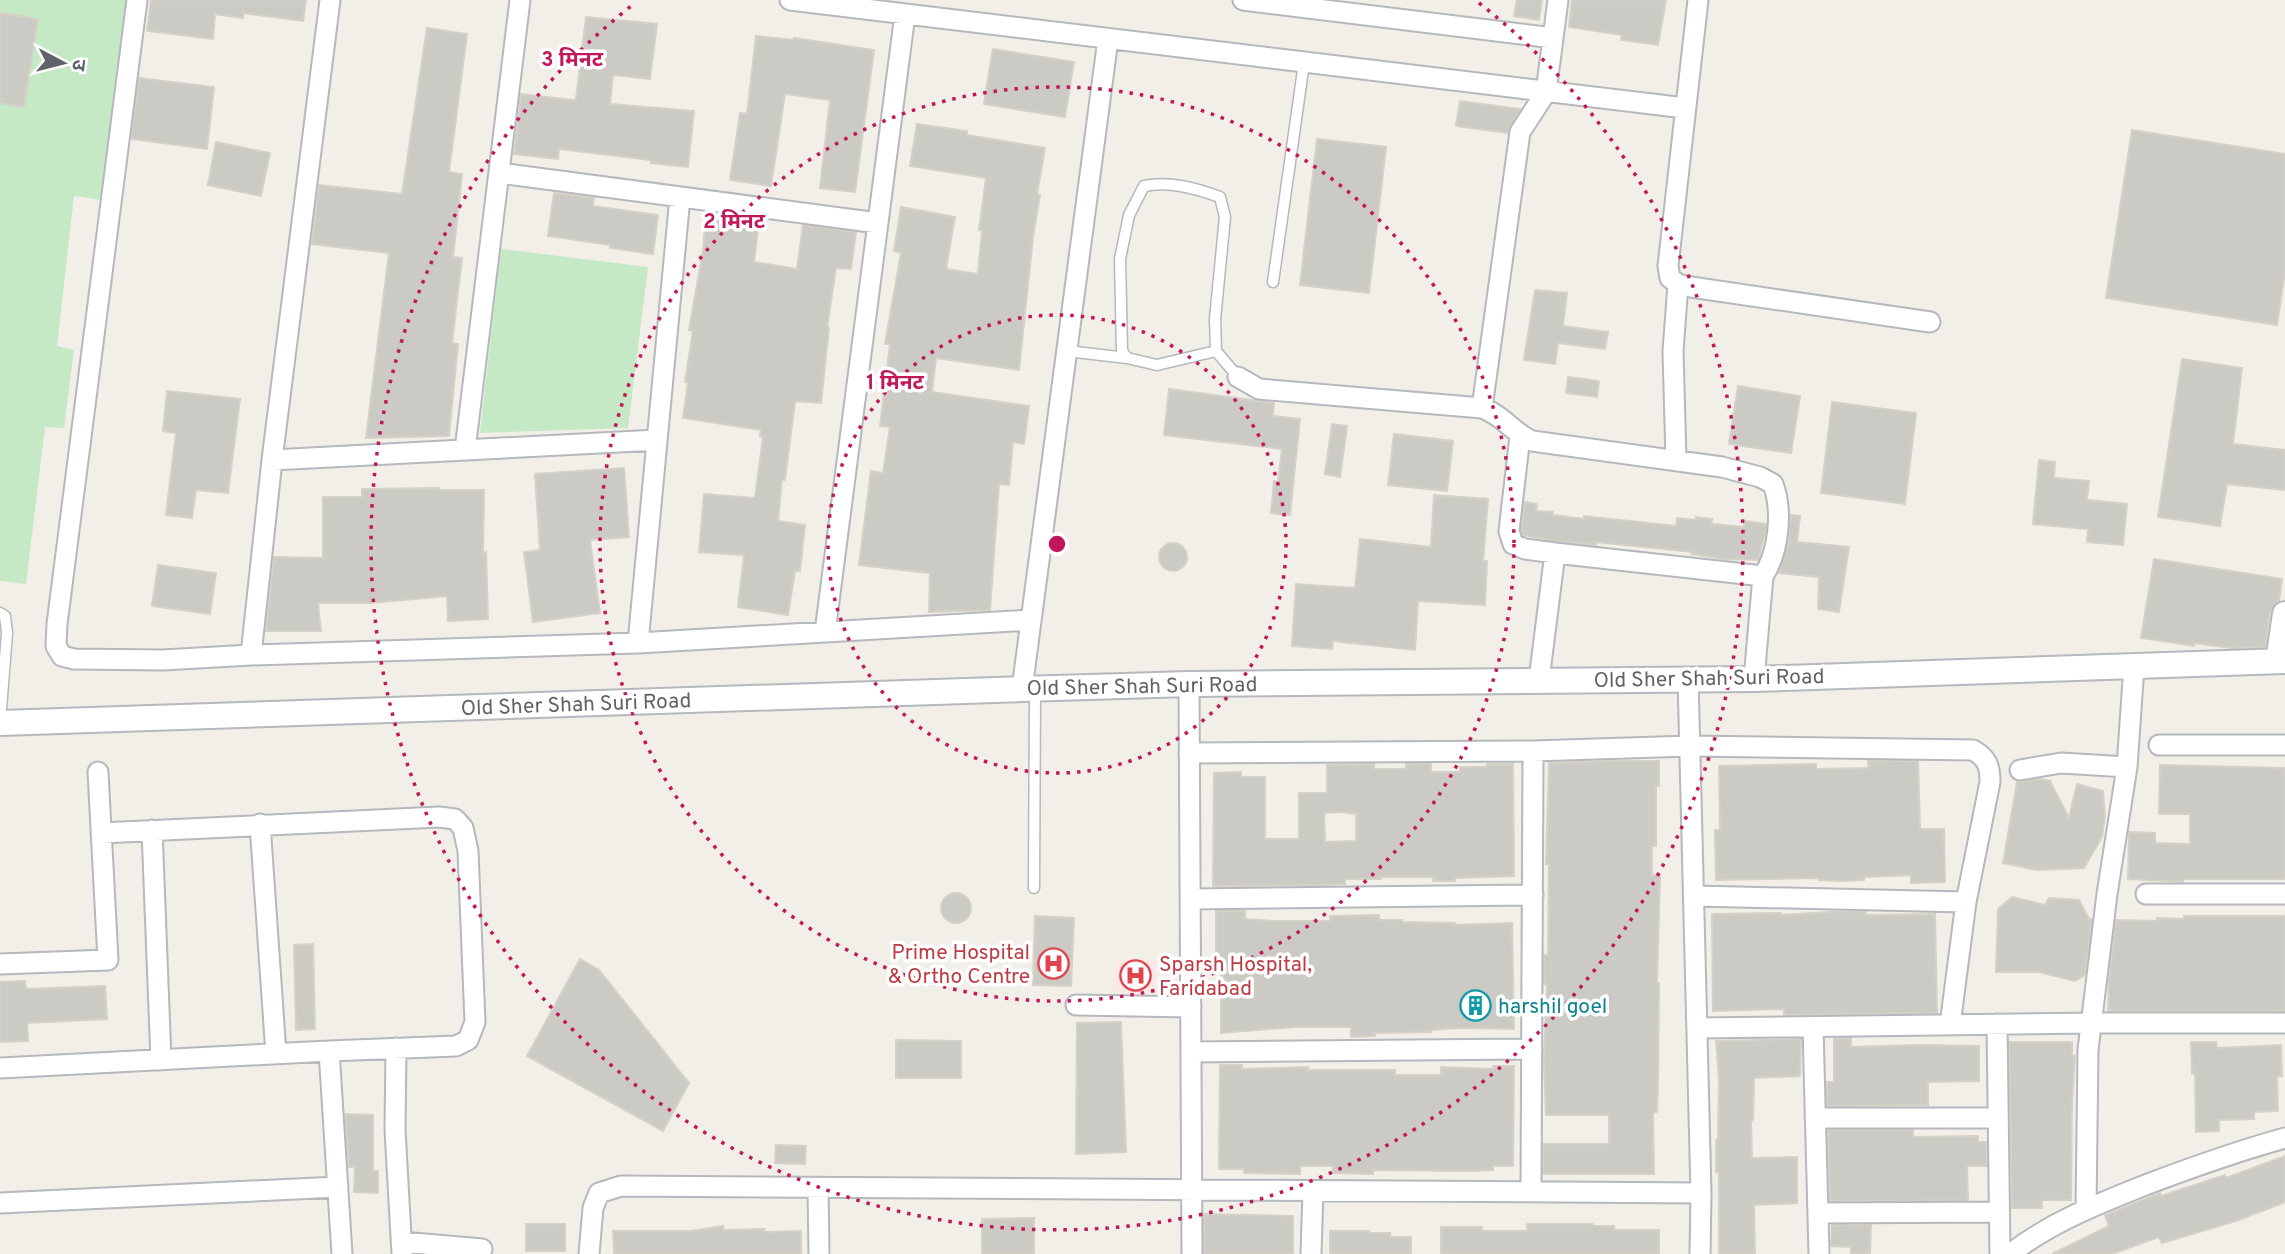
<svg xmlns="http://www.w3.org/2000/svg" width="2285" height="1254" font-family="Overpass,'Noto Sans Devanagari',sans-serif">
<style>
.medical{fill:#fce8e6}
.green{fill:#c5e8c5}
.building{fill:#cccac5;stroke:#d6d1c6;stroke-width:2;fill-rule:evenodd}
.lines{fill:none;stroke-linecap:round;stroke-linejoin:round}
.service-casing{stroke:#b5b8bc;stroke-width:13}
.minor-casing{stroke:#b5b8bc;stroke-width:23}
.tertiary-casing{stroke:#b5b8bc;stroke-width:28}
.service{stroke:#fff;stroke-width:10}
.minor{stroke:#fff;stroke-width:19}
.tertiary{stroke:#fff;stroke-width:24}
.ring{fill:none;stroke:#c2185b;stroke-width:3.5;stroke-dasharray:3.5 7}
.labels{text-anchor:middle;stroke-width:7;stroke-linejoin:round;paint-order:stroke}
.street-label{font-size:21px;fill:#5f6368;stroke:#fff}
.health-label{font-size:21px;fill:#be3a42;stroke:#fff;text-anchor:end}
.culture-label{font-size:21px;fill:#0d838f;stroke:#fff;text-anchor:start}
.centre{fill:#c2185b;stroke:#fff;stroke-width:3.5}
.ring-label{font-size:21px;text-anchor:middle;font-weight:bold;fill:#c2185b;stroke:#fff;stroke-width:7;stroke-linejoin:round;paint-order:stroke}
</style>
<rect width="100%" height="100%" fill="#f1efe8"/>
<!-- medical -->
<path class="medical" d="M1115 960H1157V993L1114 992Z"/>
<!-- green -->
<path class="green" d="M0 0H130L102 200 74 196 57 346 74 350 64 428 45 427 26 584 0 581Z
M501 249 648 267 628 428 480 433Z"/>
<!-- building -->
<path class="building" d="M151 0H306L303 21 243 13V18L215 14 213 39 147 31Z
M1517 0H1542L1539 20 1514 16Z
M1572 0H1666L1658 45 1621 40 1622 35 1569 27Z
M0 13 38 19 24 107 0 103Z
M586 17 657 24 650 79 613 75 610 104 694 111 688 167 651 163V160L559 149 558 159 514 154 521 94 574 100 576 99Z
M427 28 467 34 449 172 462 174 453 257 462 258 452 343 458 344 449 436 366 438 389 253 312 244 319 185 402 194Z
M756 36 794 40V38L874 50 855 192 820 188 830 100 785 94 771 186 730 180 740 113 747 114Z
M993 49 1074 62 1065 117 984 104Z
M139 78 214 87 207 149 131 139Z
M1460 101 1520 109 1508 133 1456 126Z
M917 124 967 131V135L1045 148 1037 194 1040 195 1033 237 1019 370 936 358 932 392 1029 406 1024 444 1013 442 1009 485 999 484 990 610 929 612 930 573 859 565 871 471 883 473 890 427 880 426 890 344H885L901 253 894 251 901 207 955 217 946 269 978 274 982 230H979L986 178 910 166Z
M2132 130 2285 154V272L2277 325 2106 298Z
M1317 139 1386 147 1369 293 1300 285Z
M216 142 270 153 261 196 208 185Z
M554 193 594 198 593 206 658 215 653 254 610 248V245L548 236Z
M706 213 759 220 754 262 797 269 803 225 856 232 851 269 836 268 827 327 829 328 821 403 795 401 785 480H782L778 521 805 525 800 571H795L788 615 738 607 744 555 699 552 704 494 755 498 763 437 760 436 761 430 683 418 688 382H685L693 331 689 330 703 251Z
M1535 290 1567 293 1563 326 1608 332 1605 349 1558 343 1555 364 1524 360Z
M2182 359 2242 368 2233 444 2285 450V490L2227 484 2220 526 2158 517Z
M1568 377 1599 381 1597 397 1566 393Z
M1738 386 1800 396 1791 453 1729 444Z
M1169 389 1274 403 1273 416 1300 419 1290 515 1271 513 1274 481 1278 482 1282 449 1164 435Z
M167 391 240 399 228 493 196 490 192 518 166 515 176 433 163 431Z
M1832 402 1916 413 1905 504 1821 493Z
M1332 424 1347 426 1340 477 1325 474Z
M1394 434 1453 441 1447 491 1388 485Z
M2039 460 2055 462 2054 478 2089 481 2087 500 2127 504 2123 545 2087 542 2088 529 2033 524Z
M624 468 629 537 590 540 600 613 533 622 524 552 540 550 535 474Z
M439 488V490H484L483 553 486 552 488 619 448 621 447 596 370 603H318L321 631H266L274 557 323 558V497H362V489Z
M1434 495 1488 499 1483 561H1487L1485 605 1418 601 1415 650 1333 641 1332 649 1292 646 1296 584 1355 588 1360 539 1431 547Z
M1525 502 1537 504 1536 511 1553 512V515L1584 519V516L1676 526 1677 518 1696 520V517L1712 519 1711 524 1744 527V521L1766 524V530L1758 560 1723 559 1692 554 1693 552 1596 542V545L1556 541 1523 535 1521 530Z
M1791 515 1800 516 1797 542 1849 547 1839 612 1818 609 1819 577 1779 573 1788 545Z
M1159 557a14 14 0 1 1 28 0a14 14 0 1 1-28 0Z
M2154 559 2282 579 2279 601 2270 612 2265 647 2230 648 2195 643 2194 646 2141 638Z
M158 565 216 573 210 614 152 606Z
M1615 761H1659V786H1656V846H1652V875H1660L1657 983H1659L1658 1085 1657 1112H1653L1654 1174H1543V1144H1609V1115H1546L1544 1061 1547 984H1544V955H1548L1549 864H1546L1549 763Z
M1868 761H1918L1920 829H1944L1945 882 1911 883V875L1864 877V880L1841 881 1819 880V878L1716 880 1715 830H1720L1719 766 1816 764V769L1868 768Z
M1374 764V769H1406V764H1431V772H1460V767H1487V764H1513L1514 876 1455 878V881H1433V877H1381V879H1345V884L1320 885 1213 886 1214 773 1241 772V777H1265V839H1299V793H1327V765ZM1341 812 1356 814V841L1325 842 1324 813Z
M2160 765 2285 768V879H2183V882L2128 879 2129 832 2155 833V843L2190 844V814H2159Z
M2039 779 2050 781 2069 818 2077 784 2103 791 2105 816 2102 837 2084 868 2037 870 2003 863 2017 782Z
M941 908a15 15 0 1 1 30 0a15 15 0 1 1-30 0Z
M2012 897 2045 905 2049 898 2079 900 2089 919H2092L2085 975 2075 981 2039 972H1996L1998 909Z
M1216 911H1245V919L1273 921H1330V916L1379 915V920H1402V922L1455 923V925L1512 923 1514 1029 1460 1028 1431 1030V1032L1375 1033V1036L1351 1037V1027H1295L1221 1033V971H1216Z
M1829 912H1866V915L1935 914 1937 1013 1784 1015V1009L1713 1011 1712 914 1781 913V915Z
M1035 916 1074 918 1071 986 1033 985Z
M2184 916H2285V1011H2108L2109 980 2116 920 2157 921V918L2184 919Z
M313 944 315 1029 296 1030 294 945Z
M580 959 599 970 689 1083 663 1131 527 1056Z
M25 981 26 989 105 986 107 1019 27 1023 28 1041 0 1042V982Z
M1121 1022 1126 1152 1076 1154 1077 1023Z
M1851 1038V1047L1918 1045 1979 1046V1081L1928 1082V1105L1827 1106V1082H1834V1039Z
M1801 1039 1800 1076 1754 1078 1753 1120H1751L1752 1158 1797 1157V1203L1754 1205 1755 1254H1719V1172H1716V1140H1718L1719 1080 1716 1041Z
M896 1040 961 1041V1078H896Z
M2009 1042H2072V1056H2075L2072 1104 2071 1200H2042V1208H2012Z
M2191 1042H2216L2217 1048 2281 1045 2282 1076H2277L2278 1111 2254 1112V1119L2219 1120V1131L2196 1132 2195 1074H2192Z
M1220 1065H1242V1069L1308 1067V1070H1395V1075H1441V1067L1493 1069V1066H1514L1513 1166H1493V1170L1471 1171 1373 1170V1174L1333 1173V1166H1300V1174L1244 1173V1169H1219Z
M345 1114 373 1115V1171H378V1193L354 1192 355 1167H349Z
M1828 1130H1913V1136L1916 1137 1978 1136V1142H1986L1987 1166H1967L1968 1200 1830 1201Z
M776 1145 806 1146 805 1164 775 1163Z
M2285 1156V1202L2239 1220 2162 1243 2159 1237 2112 1254H2052L2109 1226 2105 1215 2160 1193 2161 1196 2225 1175 2226 1178Z
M1204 1214 1293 1216V1254H1204Z
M1034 1218V1254H982V1219Z
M526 1224H565V1251H526Z
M1527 1224H1593V1226H1614V1230H1659V1254H1441V1227H1482V1231H1527Z
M1832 1225H1871L1870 1254H1851V1247L1831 1246Z
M723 1226V1230L764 1229V1232L801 1231V1254H614L613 1231H691Z
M1330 1231H1369V1233H1390V1237H1411V1254H1330Z"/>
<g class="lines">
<defs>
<path id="service" d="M1273 282 1304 63
M1067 351 1127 358
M1216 351 1157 365 1127 358 1122 351 1120 259 1129 215 1144 186C1170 181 1195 188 1220 197L1225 217 1215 319 1216 351 1238 377
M0 613 5 616 7 633 0 722
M1034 888 1035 689"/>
<path id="minor" d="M137 0 57 624 56 646 62 656 74 659 163 660 251 655 638 643 1031 620
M790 0 1685 108
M1243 0 1553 38
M1698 0 1668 266 1670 278 1678 284 1691 287 1930 322
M499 173 878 223
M1238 377 1259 389 1482 408C1503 415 1513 433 1532 441L1722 467 1760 477 1773 484C1783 511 1779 552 1763 576L1555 553 1525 549 1513 544 1509 531 1520 436
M1482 408 1520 132 1546 92 1558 0
M465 450 520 0
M272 460 657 440
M1676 460 1673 351 1678 284
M825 632 905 14
M638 643 680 197
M251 655 272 460 330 0
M1688 678 1701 1193 1700 1254
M1754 679 1763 576
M1539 680 1555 553
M1189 684 1192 1254
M1022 689 1108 39
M2159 745H2285
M1189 753 1533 751 1690 746 1973 750C1987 758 1990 766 1990 782L1966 902 1950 1025
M2020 770 2061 763 2127 767
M260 824 276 1054
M152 830 161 1060
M2146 894H2285
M1694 896 1966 902
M1190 899 1533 895
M0 964 108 960 98 772
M1076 1005 1191 1007
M1997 1024 2000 1254
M1813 1027 1819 1254
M1697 1028 2091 1023H2285
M396 1048 395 1130 402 1254
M329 1051 342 1254
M1191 1052 1532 1049
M0 1068 329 1051 456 1046 468 1040 475 1022 468 851 463 828 455 819 439 817 101 833
M1815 1118H1998
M818 1188 819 1254
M1531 1192 1533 751
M0 1203 338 1187
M2086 1209 2088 1050 2107 894 2127 767 2134 666
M1818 1213 1999 1212
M402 1242 482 1249
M589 1254 593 1208 599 1193 621 1186 1701 1193
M1311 1254 1313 1191
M2010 1254C2051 1222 2100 1203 2148 1184 2193 1167 2238 1151 2285 1138"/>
<path id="tertiary" d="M2278 661 2285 614
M0 723 1022 689 1189 684 1754 679 2285 661"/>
</defs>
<!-- service casing -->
<use href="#service" class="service-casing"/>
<!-- minor casing -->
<use href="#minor" class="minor-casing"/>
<!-- tertiary casing -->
<use href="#tertiary" class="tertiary-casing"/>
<!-- service -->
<use href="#service" class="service"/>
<!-- minor -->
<use href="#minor" class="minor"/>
<!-- tertiary -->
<use href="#tertiary" class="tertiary"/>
</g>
<!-- distance rings -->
<g class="ring">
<circle cx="1057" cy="544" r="229"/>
<circle cx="1057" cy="544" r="457"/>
<path d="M1479 3A686 686 0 1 1 635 3"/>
</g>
<!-- icons -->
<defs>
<symbol id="hospital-ring" viewBox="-11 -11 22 22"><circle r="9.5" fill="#fff" stroke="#e0444e" stroke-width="1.5"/><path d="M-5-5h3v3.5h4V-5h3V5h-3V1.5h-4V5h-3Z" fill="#e0444e"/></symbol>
<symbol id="building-ring" viewBox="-11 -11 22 22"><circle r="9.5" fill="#fff" stroke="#0f9aa8" stroke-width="1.5"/><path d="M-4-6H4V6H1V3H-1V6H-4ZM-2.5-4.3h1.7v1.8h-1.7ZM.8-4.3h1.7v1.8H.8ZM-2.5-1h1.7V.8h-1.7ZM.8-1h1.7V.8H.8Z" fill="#0f9aa8"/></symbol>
</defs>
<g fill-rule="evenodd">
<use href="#hospital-ring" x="1036" y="946" width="35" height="35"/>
<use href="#hospital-ring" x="1118" y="958" width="35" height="35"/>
<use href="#building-ring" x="1458" y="988" width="35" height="35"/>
</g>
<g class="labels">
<!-- street labels -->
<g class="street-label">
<text transform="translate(1709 678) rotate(-1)" y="7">Old Sher Shah Suri Road</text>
<text transform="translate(1142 686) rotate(-1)" y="7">Old Sher Shah Suri Road</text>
<text transform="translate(576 704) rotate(-2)" y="7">Old Sher Shah Suri Road</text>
</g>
<!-- health labels -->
<g class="health-label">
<text x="1030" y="959">Prime Hospital<tspan x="1030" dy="24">&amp; Ortho Centre</tspan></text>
<text x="1159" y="971" text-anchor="start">Sparsh Hospital,<tspan x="1159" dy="24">Faridabad</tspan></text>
</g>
<!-- culture labels -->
<g class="culture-label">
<text x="1498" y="1013">harshil goel</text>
</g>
</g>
<circle cx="1057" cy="544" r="10" class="centre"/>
<g class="ring-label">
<text x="572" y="66">3 मिनट</text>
<text x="734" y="228">2 मिनट</text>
<text x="895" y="389">1 मिनट</text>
</g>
<!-- north arrow -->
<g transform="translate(63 63) rotate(97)" stroke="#ffffff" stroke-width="5" paint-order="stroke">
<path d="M0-5L12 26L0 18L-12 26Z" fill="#5f6368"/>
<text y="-10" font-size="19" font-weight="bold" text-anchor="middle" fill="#5f6368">उ</text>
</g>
</svg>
